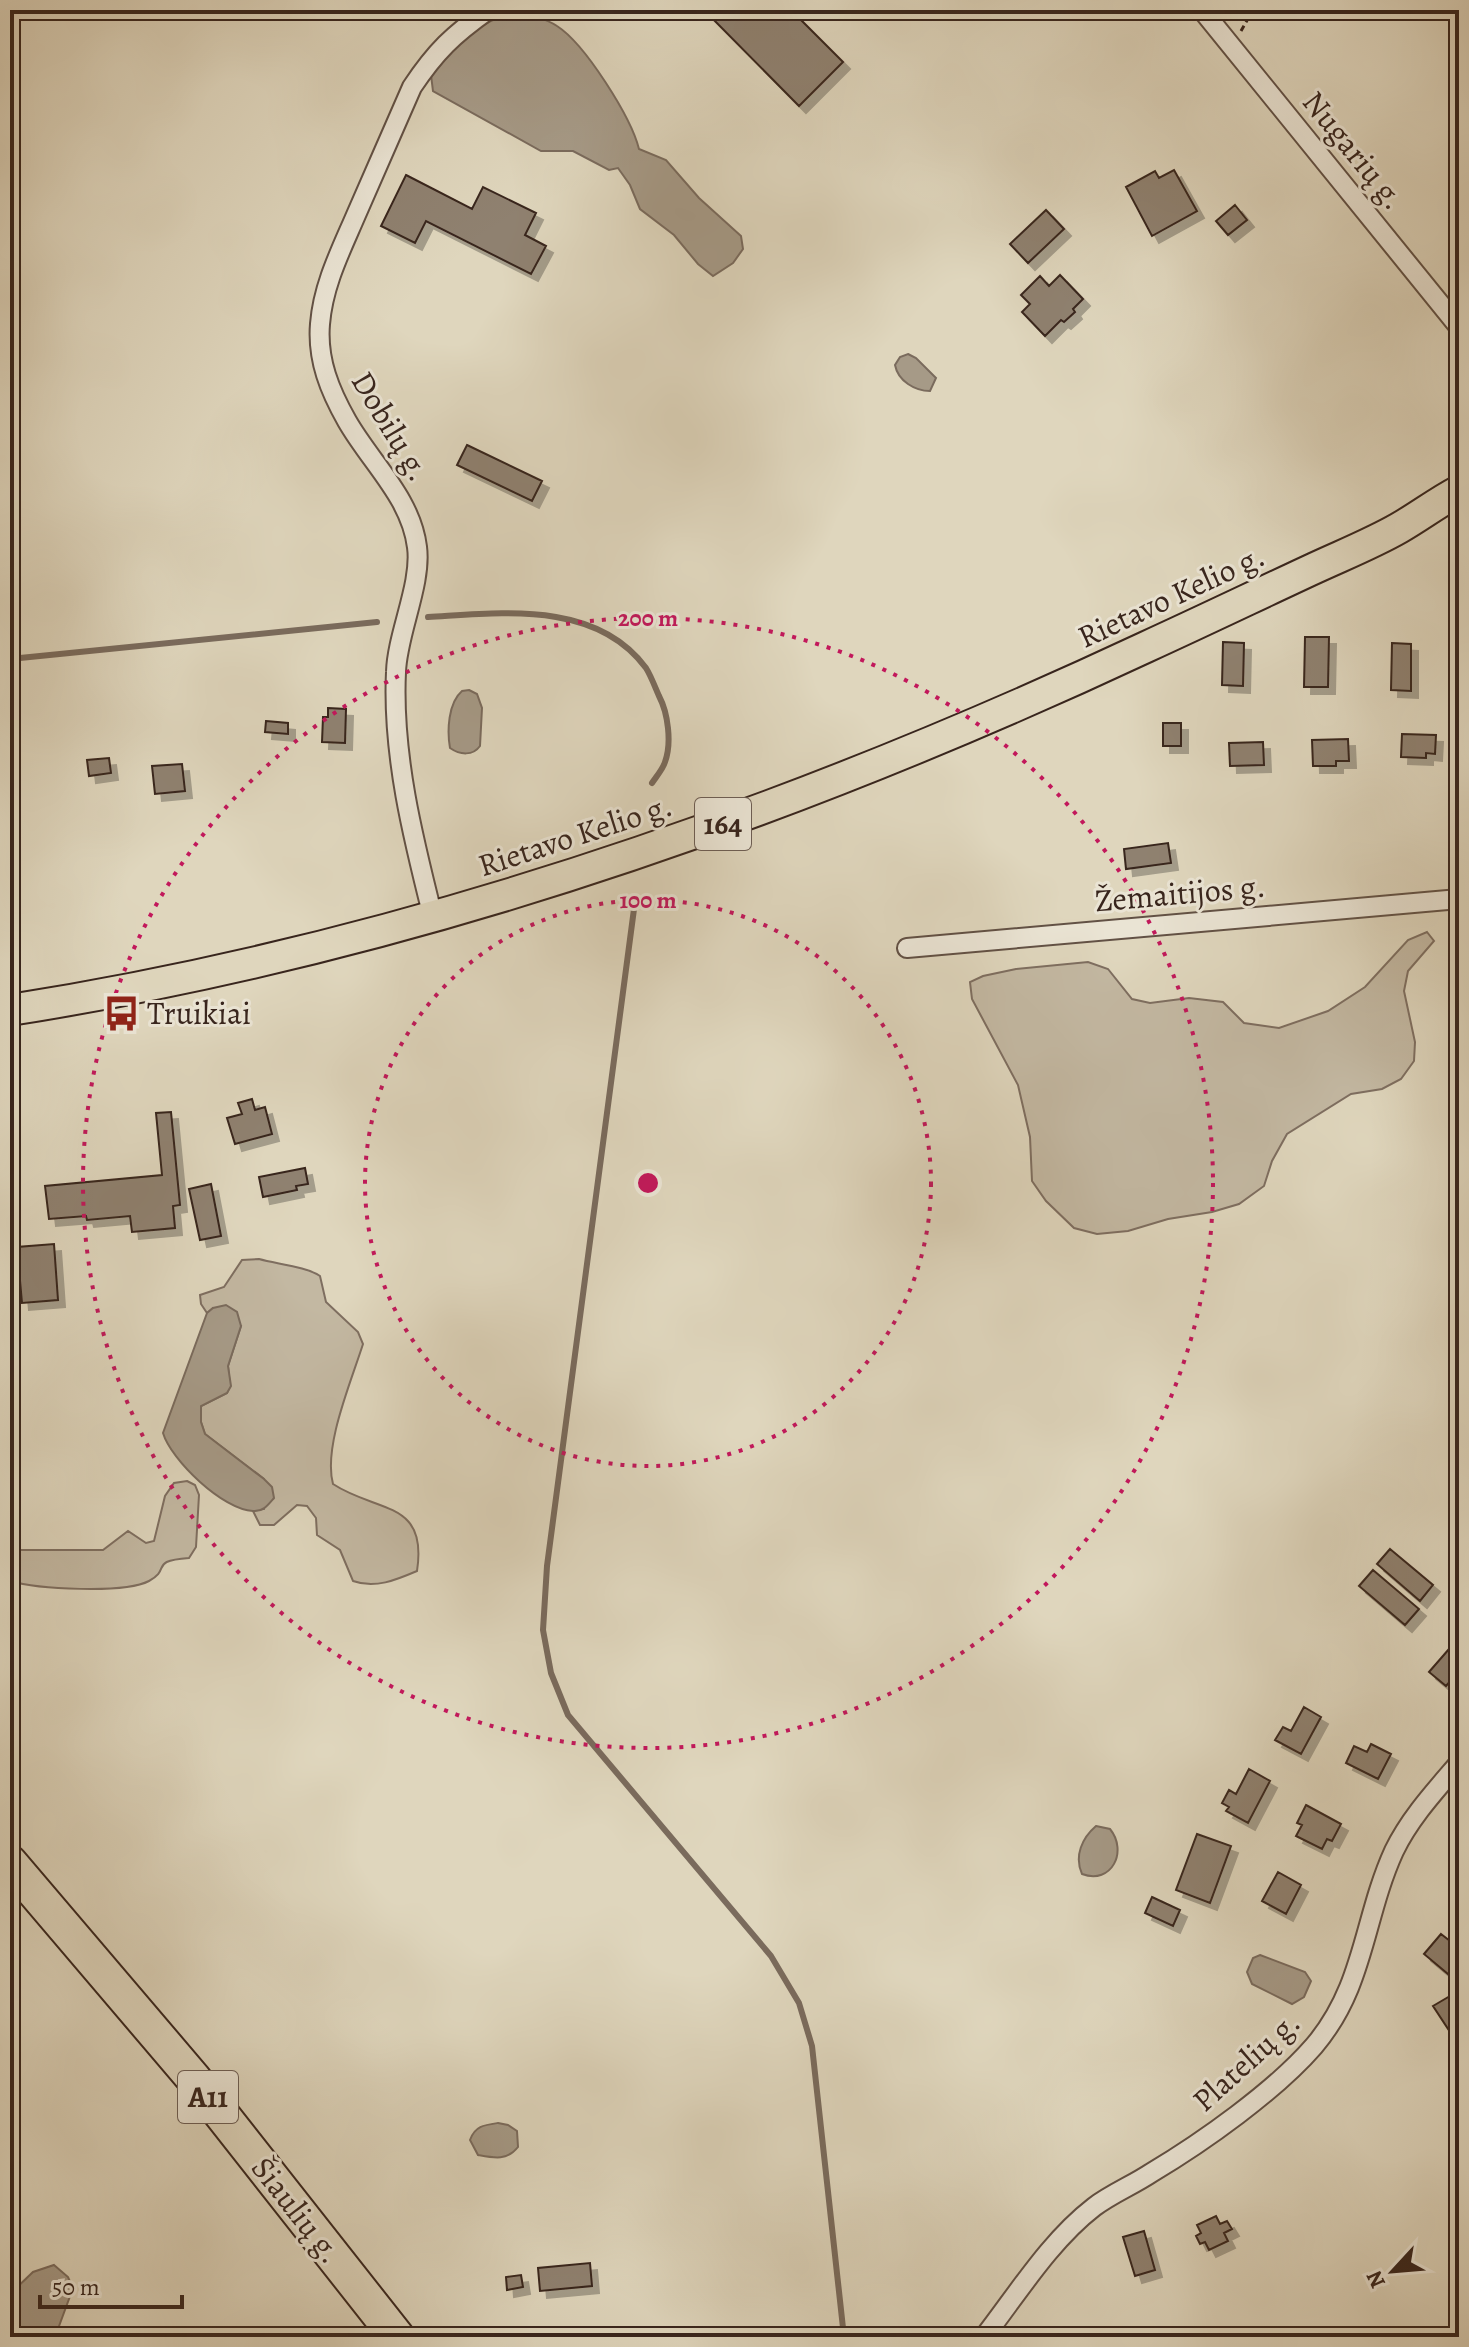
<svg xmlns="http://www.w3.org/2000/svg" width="1469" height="2347" font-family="Alegreya,serif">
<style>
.green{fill:#c3b8a2;stroke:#7e6e60;stroke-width:2}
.water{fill:#a69a87;stroke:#7a6b5d;stroke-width:2}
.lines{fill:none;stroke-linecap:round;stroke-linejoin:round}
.stream{stroke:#7a6b5d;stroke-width:6}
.building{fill:#8f8170;stroke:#38251d;stroke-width:2;filter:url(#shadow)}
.street-casing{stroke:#625145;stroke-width:22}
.primary-casing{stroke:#38251d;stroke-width:34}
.highway-casing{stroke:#38251d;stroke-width:38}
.path{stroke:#38251d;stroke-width:3;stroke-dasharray:6 4;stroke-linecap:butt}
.street{stroke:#eae4d4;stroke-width:18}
.primary{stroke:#dfd6bd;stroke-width:30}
.highway{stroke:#dfd6bd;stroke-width:34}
.ring{fill:none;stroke:#c2185b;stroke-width:4;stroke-dasharray:4 8}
.labels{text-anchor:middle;stroke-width:6;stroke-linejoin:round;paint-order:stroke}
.shield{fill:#eae4d4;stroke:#6d5e54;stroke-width:2}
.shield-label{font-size:30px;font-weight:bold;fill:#38251d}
.street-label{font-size:32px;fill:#38251d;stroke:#eae4d4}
.poi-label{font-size:32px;fill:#38251d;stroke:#eae4d4;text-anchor:start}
.centre{fill:#c2185b;stroke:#eae4d4;stroke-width:4}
.ring-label{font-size:24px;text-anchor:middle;font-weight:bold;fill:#c2185b;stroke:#eae4d4;stroke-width:6;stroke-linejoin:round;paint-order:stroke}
</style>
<defs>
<filter id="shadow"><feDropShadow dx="7" dy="7" stdDeviation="0" flood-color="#0004"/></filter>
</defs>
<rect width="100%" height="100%" fill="#dfd6bd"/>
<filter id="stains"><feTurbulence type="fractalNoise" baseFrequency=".0025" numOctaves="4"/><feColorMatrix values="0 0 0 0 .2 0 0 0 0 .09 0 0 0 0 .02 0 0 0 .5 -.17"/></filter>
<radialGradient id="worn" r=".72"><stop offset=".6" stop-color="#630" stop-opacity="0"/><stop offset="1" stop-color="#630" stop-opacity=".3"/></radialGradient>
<!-- green -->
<path class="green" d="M1427 932 1434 941 1408 971 1404 991 1415 1042 1414 1061 1401 1079 1382 1089 1351 1094 1287 1134 1272 1161 1264 1186 1239 1204 1212 1212 1168 1219 1128 1231 1097 1234 1074 1228 1046 1201 1032 1181 1030 1137 1018 1085 972 999 970 982 983 976 1016 969 1088 962 1108 969 1132 999 1150 1003 1189 998 1223 1002 1244 1023 1279 1028 1328 1011 1365 987 1408 940Z
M259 1259C277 1264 307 1267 320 1276L326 1302 358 1332 363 1344C351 1382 323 1447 333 1484 377 1513 428 1500 417 1571 396 1580 375 1589 353 1581L340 1550 317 1535 316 1518 307 1506 297 1505 274 1525H260L253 1511 264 1509V1479L205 1434 201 1422V1406L227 1393 230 1386 228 1366 241 1326 213 1308 207 1313 201 1304 200 1295 224 1287 242 1260Z
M187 1481 195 1485 199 1495 196 1547 189 1558C148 1561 172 1569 149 1581 124 1594 37 1589 10 1581V1550H103L128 1531 146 1543 154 1541 165 1496 174 1483Z"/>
<!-- water -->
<path class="water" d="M522 12C533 16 547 19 557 26 585 44 631 117 639 149L666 160 699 198 741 236 743 249 733 263 713 276 698 264 674 235 640 209 630 185 618 168 609 170 573 151H541L433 91 431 75C452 46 485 15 522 12Z
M908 354 916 358 936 378 930 391C915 391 898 381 895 365L900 357Z
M469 690 477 694 482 708 480 746C473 756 460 755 450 748 447 731 448 703 462 691Z
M226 1305 237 1312 241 1326 228 1366 231 1386 227 1393 201 1406V1422L205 1434 264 1479 272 1487 274 1498C268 1505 263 1512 253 1511 223 1510 171 1460 163 1433L207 1313 213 1308Z
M1096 1826 1110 1829C1128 1851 1112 1885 1082 1874 1074 1856 1082 1838 1096 1826Z
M1260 1955 1305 1972 1311 1981 1304 1997 1292 2004 1252 1984 1247 1972 1253 1958Z
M498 2123 508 2125 517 2131 518 2147C507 2161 494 2158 478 2155L470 2140C475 2126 484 2125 498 2123Z
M54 2265 68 2277 73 2288 55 2337H10V2294L33 2272Z"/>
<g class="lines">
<!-- stream -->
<path class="stream" d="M428 617C501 613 596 600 646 668 651 676 655 687 659 696 668 713 672 743 665 762 663 769 656 777 652 783
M10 659 377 622
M634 909 547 1566 543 1630 551 1673 568 1715 771 1956 799 2003 812 2046 844 2337"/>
</g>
<!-- building -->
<path class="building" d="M704 10H791L843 62 799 106Z
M1174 170 1197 211 1152 236 1126 187 1155 171 1159 178Z
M406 175 472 209 483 187 536 213 525 235 546 246 531 274 426 221 415 243 381 226Z
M1235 205 1247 220 1228 235 1216 221Z
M1046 210 1064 229 1028 263 1010 244Z
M1060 275 1083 299 1073 309 1075 312 1064 322 1061 320 1045 336 1022 312 1030 304 1021 295 1040 276 1049 286Z
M467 445 542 481 532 501 457 465Z
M1305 637H1329L1328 687H1304Z
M1223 642 1244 643 1243 686 1222 685Z
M1392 643 1411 644V691L1391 690Z
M328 708 346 709 345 743 322 742 323 717H328Z
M266 721 288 723V734L265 732Z
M1163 723H1181V746H1163Z
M1402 734 1436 735 1435 754 1426 753V758L1401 757Z
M1348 739 1349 761H1336V766H1313L1312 740Z
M1263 742 1264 765 1230 766 1229 743Z
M109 758 111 773 89 776 87 760Z
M182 764 185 791 155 794 152 766Z
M1168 843 1171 863 1126 869 1124 849Z
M252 1099 255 1110 265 1107 272 1134 235 1144 227 1118 242 1114 238 1103Z
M171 1112 180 1205 173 1206 175 1228 132 1232 130 1216 87 1220 86 1216 49 1219 45 1186 162 1175 156 1113Z
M305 1168 308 1184 296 1186 297 1190 263 1197 259 1177Z
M211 1184 221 1236 200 1240 189 1189Z
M54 1244 58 1300 22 1303 17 1247Z
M1390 1549 1433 1585 1420 1601 1377 1564Z
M1373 1570 1419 1609 1405 1625 1359 1586Z
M1449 1649 1459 1658V1671L1446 1686 1429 1672Z
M1304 1707 1321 1717 1301 1754 1275 1740 1283 1727 1291 1731Z
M1371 1744 1391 1754 1378 1779 1346 1763 1354 1746 1367 1752Z
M1249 1769 1270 1781 1248 1823 1226 1811 1229 1807 1222 1803 1229 1790 1236 1794Z
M1306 1805 1341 1824 1332 1841 1327 1839 1322 1849 1296 1836 1302 1825 1297 1823Z
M1197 1834 1231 1846 1210 1903 1176 1890Z
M1278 1872 1301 1885 1286 1914 1262 1901Z
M1152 1897 1180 1910 1173 1926 1145 1913Z
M1441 1934 1459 1948V1973L1454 1979 1424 1954Z
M1450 1996 1459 2010V2031L1452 2035 1433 2006Z
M1216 2216 1220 2224 1227 2221 1232 2229 1224 2233 1228 2241 1209 2250 1205 2242 1200 2244 1196 2236 1201 2233 1197 2225Z
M1144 2231 1155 2270 1135 2276 1123 2237Z
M590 2263 592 2286 540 2291 538 2268Z
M521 2275 523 2287 507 2290 506 2277Z"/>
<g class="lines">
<defs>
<path id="street" d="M1202 10 1459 327
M433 917C413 838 392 754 396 672 397 634 422 584 417 547 411 498 371 463 347 421 330 391 317 360 320 324 323 285 341 250 356 215 375 172 393 130 412 87 436 51 453 35 488 10
M907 948 1459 899
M984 2337C1018 2293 1050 2241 1094 2207 1111 2194 1133 2185 1151 2173 1203 2142 1275 2091 1314 2046 1365 1986 1363 1919 1394 1851 1410 1818 1435 1791 1459 1763"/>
<path id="primary" d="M10 1010C405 948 785 816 1146 647 1203 621 1259 594 1315 568 1343 555 1373 543 1399 528 1420 516 1438 502 1459 491"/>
<path id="highway" d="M10 1863 193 2078 397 2337"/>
</defs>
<!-- street casing -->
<use href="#street" class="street-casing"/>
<!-- primary casing -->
<use href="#primary" class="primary-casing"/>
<!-- highway casing -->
<use href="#highway" class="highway-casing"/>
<!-- path -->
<path class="path" d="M1241 31 1253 10"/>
<!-- street -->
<use href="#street" class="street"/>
<!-- primary -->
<use href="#primary" class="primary"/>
<!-- highway -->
<use href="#highway" class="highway"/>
</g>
<!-- distance rings -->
<g class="ring">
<circle cx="648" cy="1183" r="283"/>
<circle cx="648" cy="1183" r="565"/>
</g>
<!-- icons -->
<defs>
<symbol id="bus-bare" viewBox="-9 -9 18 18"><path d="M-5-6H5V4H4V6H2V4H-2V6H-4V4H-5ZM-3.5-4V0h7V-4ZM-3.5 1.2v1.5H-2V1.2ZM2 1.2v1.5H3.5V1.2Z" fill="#8f2418" stroke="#eae4d4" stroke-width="2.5" paint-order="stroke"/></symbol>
</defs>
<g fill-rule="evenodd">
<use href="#bus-bare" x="96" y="988" width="51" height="51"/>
</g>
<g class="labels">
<!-- shield labels -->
<g class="shield">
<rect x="695" y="798" width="56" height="52" rx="6"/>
<rect x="178" y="2071" width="60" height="52" rx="6"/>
</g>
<g class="shield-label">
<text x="723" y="834">164</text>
<text x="208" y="2107">A11</text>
</g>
<!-- street labels -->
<g class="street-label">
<text transform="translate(1354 150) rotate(51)" y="11">Nugarių g.</text>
<text transform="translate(391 426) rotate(59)" y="11">Dobilų g.</text>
<text transform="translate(1171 596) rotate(-25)" y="11">Rietavo Kelio g.</text>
<text transform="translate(575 835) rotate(-18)" y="11">Rietavo Kelio g.</text>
<text transform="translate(1180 893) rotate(-5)" y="11">Žemaitijos g.</text>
<text transform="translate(1246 2061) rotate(-42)" y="11">Platelių g.</text>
<text transform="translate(297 2210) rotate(52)" y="11">Šiaulių g.</text>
</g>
<!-- poi labels -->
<g class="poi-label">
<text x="147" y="1024">Truikiai</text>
</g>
</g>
<circle cx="648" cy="1183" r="12" class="centre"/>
<g class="ring-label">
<text x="648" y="626">200 m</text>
<text x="648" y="908">100 m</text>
</g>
<!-- margin -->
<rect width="1469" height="2347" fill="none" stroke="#dfd6bd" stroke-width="40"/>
<rect x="12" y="12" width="1445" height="2323" fill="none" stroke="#38251d" stroke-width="4"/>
<rect x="20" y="20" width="1429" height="2307" fill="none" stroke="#38251d" stroke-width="2"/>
<!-- north arrow -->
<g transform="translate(1393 2271) rotate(244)" stroke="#eae4d4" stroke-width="6" paint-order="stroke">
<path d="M0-6L14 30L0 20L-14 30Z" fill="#38251d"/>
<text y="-12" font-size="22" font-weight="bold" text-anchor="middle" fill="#38251d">N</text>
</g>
<!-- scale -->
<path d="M40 2295v12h142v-12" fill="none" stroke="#38251d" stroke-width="4"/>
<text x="52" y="2295" font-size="24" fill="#38251d" stroke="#eae4d4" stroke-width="6" paint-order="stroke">50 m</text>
<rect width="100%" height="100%" filter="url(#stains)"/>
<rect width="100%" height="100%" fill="url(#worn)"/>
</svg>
